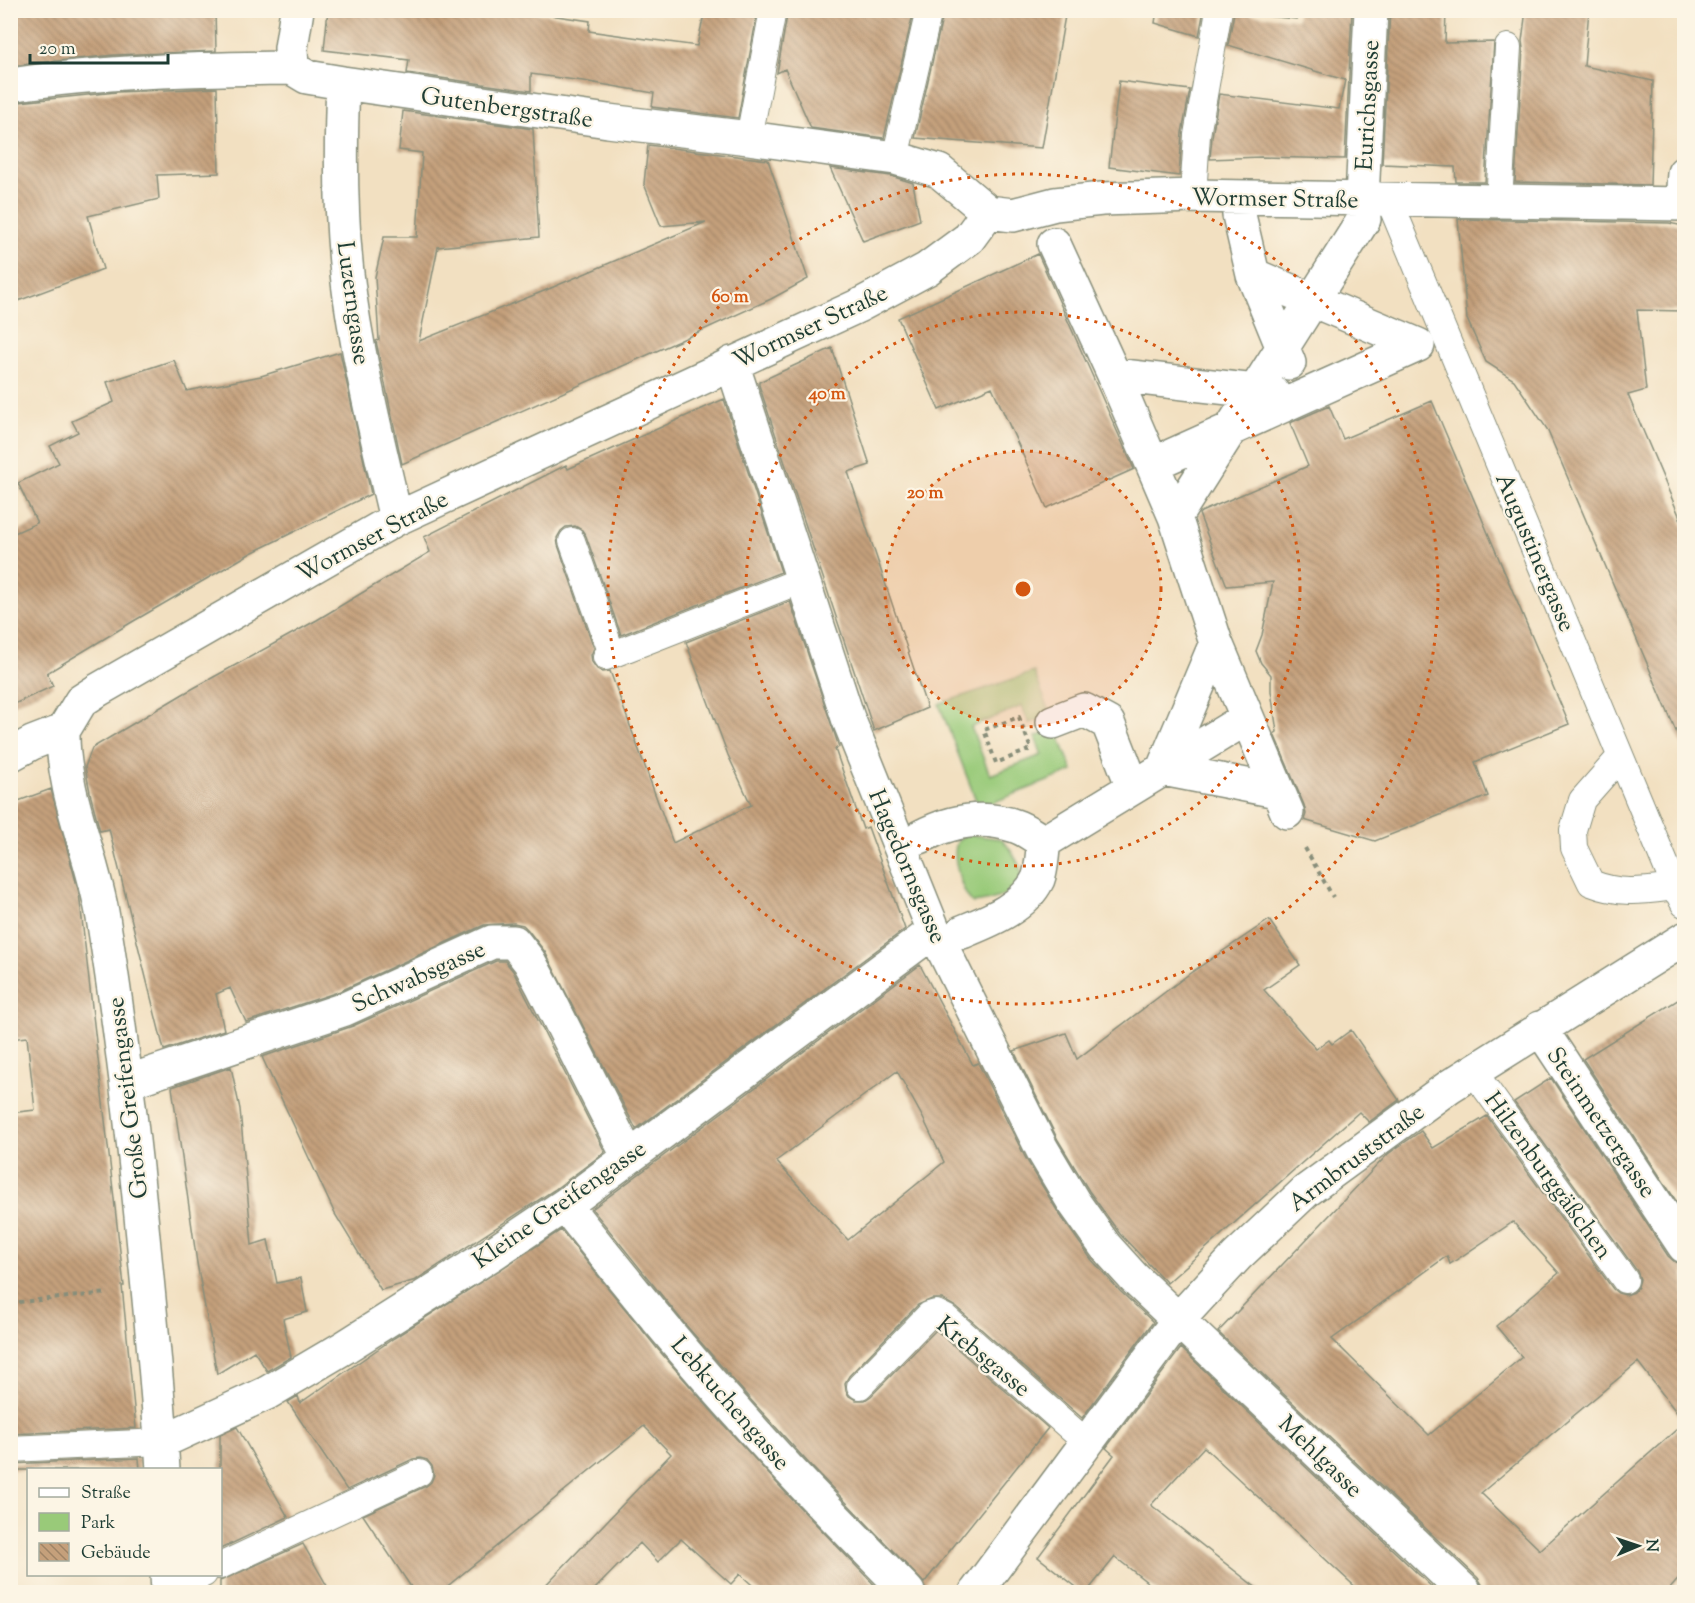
<svg xmlns="http://www.w3.org/2000/svg" width="1695" height="1603" font-family="'Sorts Mill Goudy',serif">
<style>
.green{fill:#99ca79;stroke:#5c8456;stroke-width:1.5}
.building{fill:url(#building-back-hatch);fill-rule:evenodd}
.lines{fill:none;stroke-linecap:round;stroke-linejoin:round}
.lane-casing{stroke:#888e7a;stroke-width:28}
.street-casing{stroke:#888e7a;stroke-width:36}
.path{stroke:#888e7a;stroke-width:4;stroke-dasharray:4.5 4.5;stroke-linecap:butt}
.lane{stroke:#fff;stroke-width:26}
.street{stroke:#fff;stroke-width:33}
.ring{fill:none;stroke:#d45610;stroke-width:3;stroke-dasharray:3 6}
.labels{text-anchor:middle;stroke-width:4.5;stroke-linejoin:round;paint-order:stroke}
.street-label{font-size:24px;fill:#1f3d34;stroke:#fcf5e5}
.centre{fill:#d45610;stroke:#fcf5e5;stroke-width:3}
.ring-label{font-size:18px;text-anchor:middle;font-weight:bold;fill:#d45610;stroke:#fcf5e5;stroke-width:4.5;stroke-linejoin:round;paint-order:stroke}
</style>
<defs>
<pattern id="building-back-hatch" width="6" height="6" patternUnits="userSpaceOnUse" patternTransform="scale(1.5)"><rect width="6" height="6" fill="#c5a07b"/><path d="M-1 5l2 2M0 0l6 6M5-1l2 2" fill="none" stroke="#9f8466"/></pattern>
</defs>
<rect width="100%" height="100%" fill="#fcf5e5"/>
<filter id="ink" filterUnits="userSpaceOnUse"><feTurbulence type="fractalNoise" baseFrequency=".0167" numOctaves="2"/><feDisplacementMap in="SourceGraphic" scale="12" xChannelSelector="R" yChannelSelector="G"/><feConvolveMatrix kernelMatrix="1 2 1 2 8 2 1 2 1" color-interpolation-filters="sRGB"/></filter>
<filter id="wash" filterUnits="userSpaceOnUse"><feTurbulence type="fractalNoise" baseFrequency=".008" numOctaves="4" result="noise"/><feDisplacementMap in="SourceGraphic" scale="24" xChannelSelector="R" yChannelSelector="G"/><feGaussianBlur stdDeviation="1.35" result="paint"/><feColorMatrix in="noise" values="0 0 0 0 0 0 0 0 0 0 0 0 0 0 0 0 0 1.4 0 .05"/><feComposite in="paint" operator="in"/></filter>
<g filter="url(#wash)">
<rect width="100%" height="100%" fill="#f2e0c1"/>
<!-- green -->
<path class="green" d="M1034 672 1051 715 1029 723 1022 706 971 727 990 775 1042 755 1035 737 1056 729 1073 771 979 808 939 704Z
M965 834 1002 839C1018 859 1035 882 1002 896 992 900 984 902 973 903 962 894 950 854 958 841 960 838 963 836 965 834Z"/>
<g id="blocks">
<!-- building -->
<path class="building" d="M10 10H215L216 51 114 55 10 66Z
M328 10H516L590 21 589 31 697 46 705 10H758L738 118 652 107 654 93 583 81 531 74V91L407 73 409 60 324 50Z
M788 10H914L884 138 811 128 785 69 777 73Z
M944 10H1066L1042 148 915 138Z
M1157 10H1204L1199 36 1155 23Z
M1297 10H1352L1345 159 1261 157 1210 159 1212 137 1219 94 1339 109 1345 80 1228 45 1234 13 1297 19Z
M1390 10H1446L1445 43 1494 42 1485 182H1456L1455 167 1382 164Z
M1526 10H1589L1584 66 1653 81 1650 185 1515 182 1523 48 1522 41Z
M1119 81 1190 90 1182 133 1179 176 1109 167Z
M217 88 219 173 157 175 159 199 88 216 103 269 10 304V103L117 92Z
M403 111 533 129 539 237 438 247 419 341 544 291 706 222 661 226 644 184 648 145 768 160 808 279 771 299 679 341 402 464 376 341 379 340 375 277 384 237H417L422 153 399 150Z
M830 168 891 176 913 183 920 220 863 241Z
M1458 219 1669 223 1684 226V311L1637 310 1646 390 1628 395 1684 527V750L1547 429 1514 380 1486 362 1467 319Z
M1038 254 1134 469 1047 508 992 387 939 410 898 318Z
M832 348 870 465 848 472 927 708 874 731 759 385V382Z
M340 352 371 494 251 553 132 622 47 673 53 686 10 706V535L37 523 18 483 59 463 50 446 78 432 72 421 114 402 107 382 174 360 187 391 261 376Z
M724 399 781 572 621 635 586 536 582 530 575 526 566 527 561 531 557 538 558 545 594 648 591 655 592 662 597 669 603 672 610 671 673 843 751 805 728 755 686 642 790 601 839 747 835 749 863 829 868 827 905 929 636 1129 545 952 528 930 523 925 514 923 484 925 338 992 246 1022 230 988 216 994 224 1030 164 1050 109 829 100 831 91 797 85 767 92 748 183 694 317 620 430 552 424 537 566 465 568 469Z
M1432 401 1569 724 1475 762 1488 796 1375 841 1304 820 1306 814 1304 805 1274 734 1277 732 1271 691V675L1261 663 1256 651 1262 635 1273 582 1227 586 1199 514 1201 512 1308 466 1290 423 1329 406 1343 439Z
M51 789 79 893 124 1286H122L136 1428 10 1434V1113L35 1110 27 1037 10 1039V804Z
M1269 920 1300 965 1264 990 1316 1049 1329 1040 1332 1044 1351 1030 1399 1100 1369 1122 1359 1112 1167 1283 1120 1234 1089 1191 1058 1140 1014 1051 1066 1033 1077 1059 1189 974Z
M496 961H505L513 971 605 1152 554 1190 416 1280 381 1290 335 1214 262 1057 353 1026Z
M920 965 973 1065 978 1063 1025 1157 1058 1212 1091 1259 1120 1291 1153 1322 1082 1418 956 1307 942 1299H932L918 1305 849 1376 845 1383 846 1391 849 1396 856 1400H865L871 1396 936 1330 1048 1428 924 1583 813 1468 750 1399 684 1323 592 1209ZM897 1071 923 1118 944 1162 848 1240 776 1161Z
M1684 996V1213L1583 1059Z
M231 1067 240 1109 252 1245 268 1240 277 1283 301 1278 307 1312 283 1319 291 1357 267 1371 254 1351 217 1374 197 1263 172 1087Z
M1551 1078 1668 1256 1675 1262 1684 1265V1422L1638 1362 1481 1493 1540 1550 1684 1423V1573L1666 1593H1483V1586L1478 1578 1218 1332 1388 1154 1421 1131 1433 1148 1487 1116 1613 1289 1618 1293 1626 1295 1634 1292 1638 1287 1640 1279 1637 1271 1514 1102ZM1513 1222 1559 1273 1496 1326 1522 1357 1429 1435 1332 1339 1447 1256 1450 1264Z
M561 1230 656 1347 722 1423 786 1493 882 1593H761L740 1574 731 1584 681 1539 658 1562 640 1543 591 1593H538L671 1454 644 1426 439 1593H415L363 1515 426 1486 431 1482 434 1475 432 1466 427 1460 420 1458 413 1459 347 1490 288 1402 298 1396 300 1403 394 1338Z
M1181 1348 1438 1593H1362L1204 1447 1151 1505 1263 1593H1161L1115 1557 1086 1593H1084L1038 1557 1114 1455 1106 1448Z
M237 1427 288 1517 220 1549V1435Z
M139 1458 140 1470H10V1464Z
M303 1544 331 1593H220V1581Z"/>
</g>
</g>
<g filter="url(#ink)">
<use href="#blocks" fill-opacity="0" stroke="#888e7a" stroke-width="1.5"/>
<g class="lines">
<defs>
<path id="lane" d="M749 138 773 10
M895 158 929 10
M1193 196 1197 135 1219 10
M1389 200 1675 887 1684 904
M1499 202 1508 47
M572 541 612 654
M606 657 802 580
M1620 757 1582 800 1573 830 1574 848 1591 883C1621 895 1643 891 1675 887
M1473 1071 1625 1280
M860 1386 929 1315 936 1313 946 1318 1086 1442
M10 1449 161 1442
M220 1566 419 1473
M165 1592 204 1574"/>
<path id="street" d="M292 68 291 48 297 10
M343 83C340 154 340 227 350 297 361 372 379 446 396 519
M10 85C104 71 198 69 292 68L307 77 343 83 608 121 749 138 895 158 939 171 988 212 1013 215 1055 204 1102 199 1193 196 1684 204
M1362 199 1371 10
M1682 203 1684 173
M1239 215 1253 275 1289 363
M1054 244 1114 375 1175 517 1216 643 1287 812
M1253 275 1418 345
M732 363 848 718 934 931 1042 1149 1073 1201 1105 1246 1134 1278 1465 1592
M1114 375 1273 393
M1153 464 1418 345
M1175 517 1364 219
M1216 643 1163 769 1277 791
M1053 722 1084 710 1108 723 1133 787
M63 731C62 795 93 855 103 918 119 1016 131 1116 141 1216 149 1300 158 1385 163 1470
M10 755 32 743 63 731 81 701 98 690 396 519 860 305 927 269 969 238 988 212
M920 837C950 821 983 815 1015 826 1025 829 1035 837 1044 842
M962 932C989 921 1024 908 1038 879 1042 869 1042 853 1044 842L1247 718
M1540 1028 1684 1246
M127 1082 345 1009 492 942H514L529 961 543 987 628 1156
M565 1205C620 1275 676 1344 736 1411 791 1474 850 1533 908 1592
M161 1442 267 1393 345 1347 492 1254 565 1205 934 931
M167 1574 168 1592
M976 1592 1178 1320 1237 1256 1306 1191 1450 1086 1684 939"/>
</defs>
<!-- lane casing -->
<use href="#lane" class="lane-casing"/>
<!-- street casing -->
<use href="#street" class="street-casing"/>
<!-- path -->
<path class="path" d="M1019 717 1031 749 996 763 984 730Z
M1305 848 1333 897
M10 1303 108 1293"/>
<!-- lane -->
<use href="#lane" class="lane"/>
<!-- street -->
<use href="#street" class="street"/>
</g>
</g>
<!-- distance rings -->
<circle cx="1023" cy="589" r="138" fill="#d45610" fill-opacity=".12"/>
<g class="ring">
<circle cx="1023" cy="589" r="138"/>
<circle cx="1023" cy="589" r="277"/>
<circle cx="1023" cy="589" r="415"/>
</g>
<g class="labels">
<!-- street labels -->
<g class="street-label">
<text transform="translate(1367 105) rotate(-87)" y="8">Eurichsgasse</text>
<text transform="translate(507 107) rotate(8)" y="8">Gutenbergstraße</text>
<text transform="translate(1275 198) rotate(1)" y="8">Wormser Straße</text>
<text transform="translate(354 303) rotate(82)" y="8">Luzerngasse</text>
<text transform="translate(810 326) rotate(-25)" y="8">Wormser Straße</text>
<text transform="translate(372 536) rotate(-28)" y="8">Wormser Straße</text>
<text transform="translate(1536 552) rotate(67)" y="8">Augustinergasse</text>
<text transform="translate(908 866) rotate(67)" y="8">Hagedornsgasse</text>
<text transform="translate(418 976) rotate(-24)" y="8">Schwabsgasse</text>
<text transform="translate(127 1098) rotate(-97)" y="8">Große Greifengasse</text>
<text transform="translate(1602 1122) rotate(56)" y="8">Steinmetzergasse</text>
<text transform="translate(1356 1157) rotate(-37)" y="8">Armbruststraße</text>
<text transform="translate(1549 1175) rotate(54)" y="8">Hilzenburggäßchen</text>
<text transform="translate(559 1204) rotate(-35)" y="8">Kleine Greifengasse</text>
<text transform="translate(984 1356) rotate(39)" y="8">Krebsgasse</text>
<text transform="translate(731 1403) rotate(49)" y="8">Lebkuchengasse</text>
<text transform="translate(1321 1456) rotate(44)" y="8">Mehlgasse</text>
</g>
</g>
<circle cx="1023" cy="589" r="9" class="centre"/>
<g class="ring-label">
<text x="730" y="302">60 m</text>
<text x="827" y="399">40 m</text>
<text x="925" y="498">20 m</text>
</g>
<!-- margin -->
<rect width="1695" height="1603" fill="none" stroke="#fcf5e5" stroke-width="36"/>
<!-- legend -->
<rect x="27" y="1468" width="195" height="108" fill="#fcf5e5" stroke="#a4ab9e" stroke-width="1.5"/>
<rect x="39" y="1488" width="30" height="9" fill="#ffffff" stroke="#a4ab9e" stroke-width="1.5"/>
<text x="81" y="1498" font-size="18" fill="#1f3d34">Straße</text>
<rect x="39" y="1513" width="30" height="18" fill="#99ca79" stroke="#a4ab9e" stroke-width="1.5"/>
<text x="81" y="1528" font-size="18" fill="#1f3d34">Park</text>
<rect x="39" y="1543" width="30" height="18" fill="url(#building-back-hatch)" stroke="#a4ab9e" stroke-width="1.5"/>
<text x="81" y="1558" font-size="18" fill="#1f3d34">Gebäude</text>
<!-- north arrow -->
<g transform="translate(1638 1546) rotate(88)" stroke="#fcf5e5" stroke-width="4.5" paint-order="stroke">
<path d="M0-4.5L10 22L0 15L-10 22Z" fill="#1f3d34"/>
<text y="-9" font-size="16" font-weight="bold" text-anchor="middle" fill="#1f3d34">N</text>
</g>
<!-- scale -->
<path d="M30 54v9h138v-9" fill="none" stroke="#1f3d34" stroke-width="3"/>
<text x="39" y="54" font-size="18" fill="#1f3d34" stroke="#fcf5e5" stroke-width="4.5" paint-order="stroke">20 m</text>
</svg>
